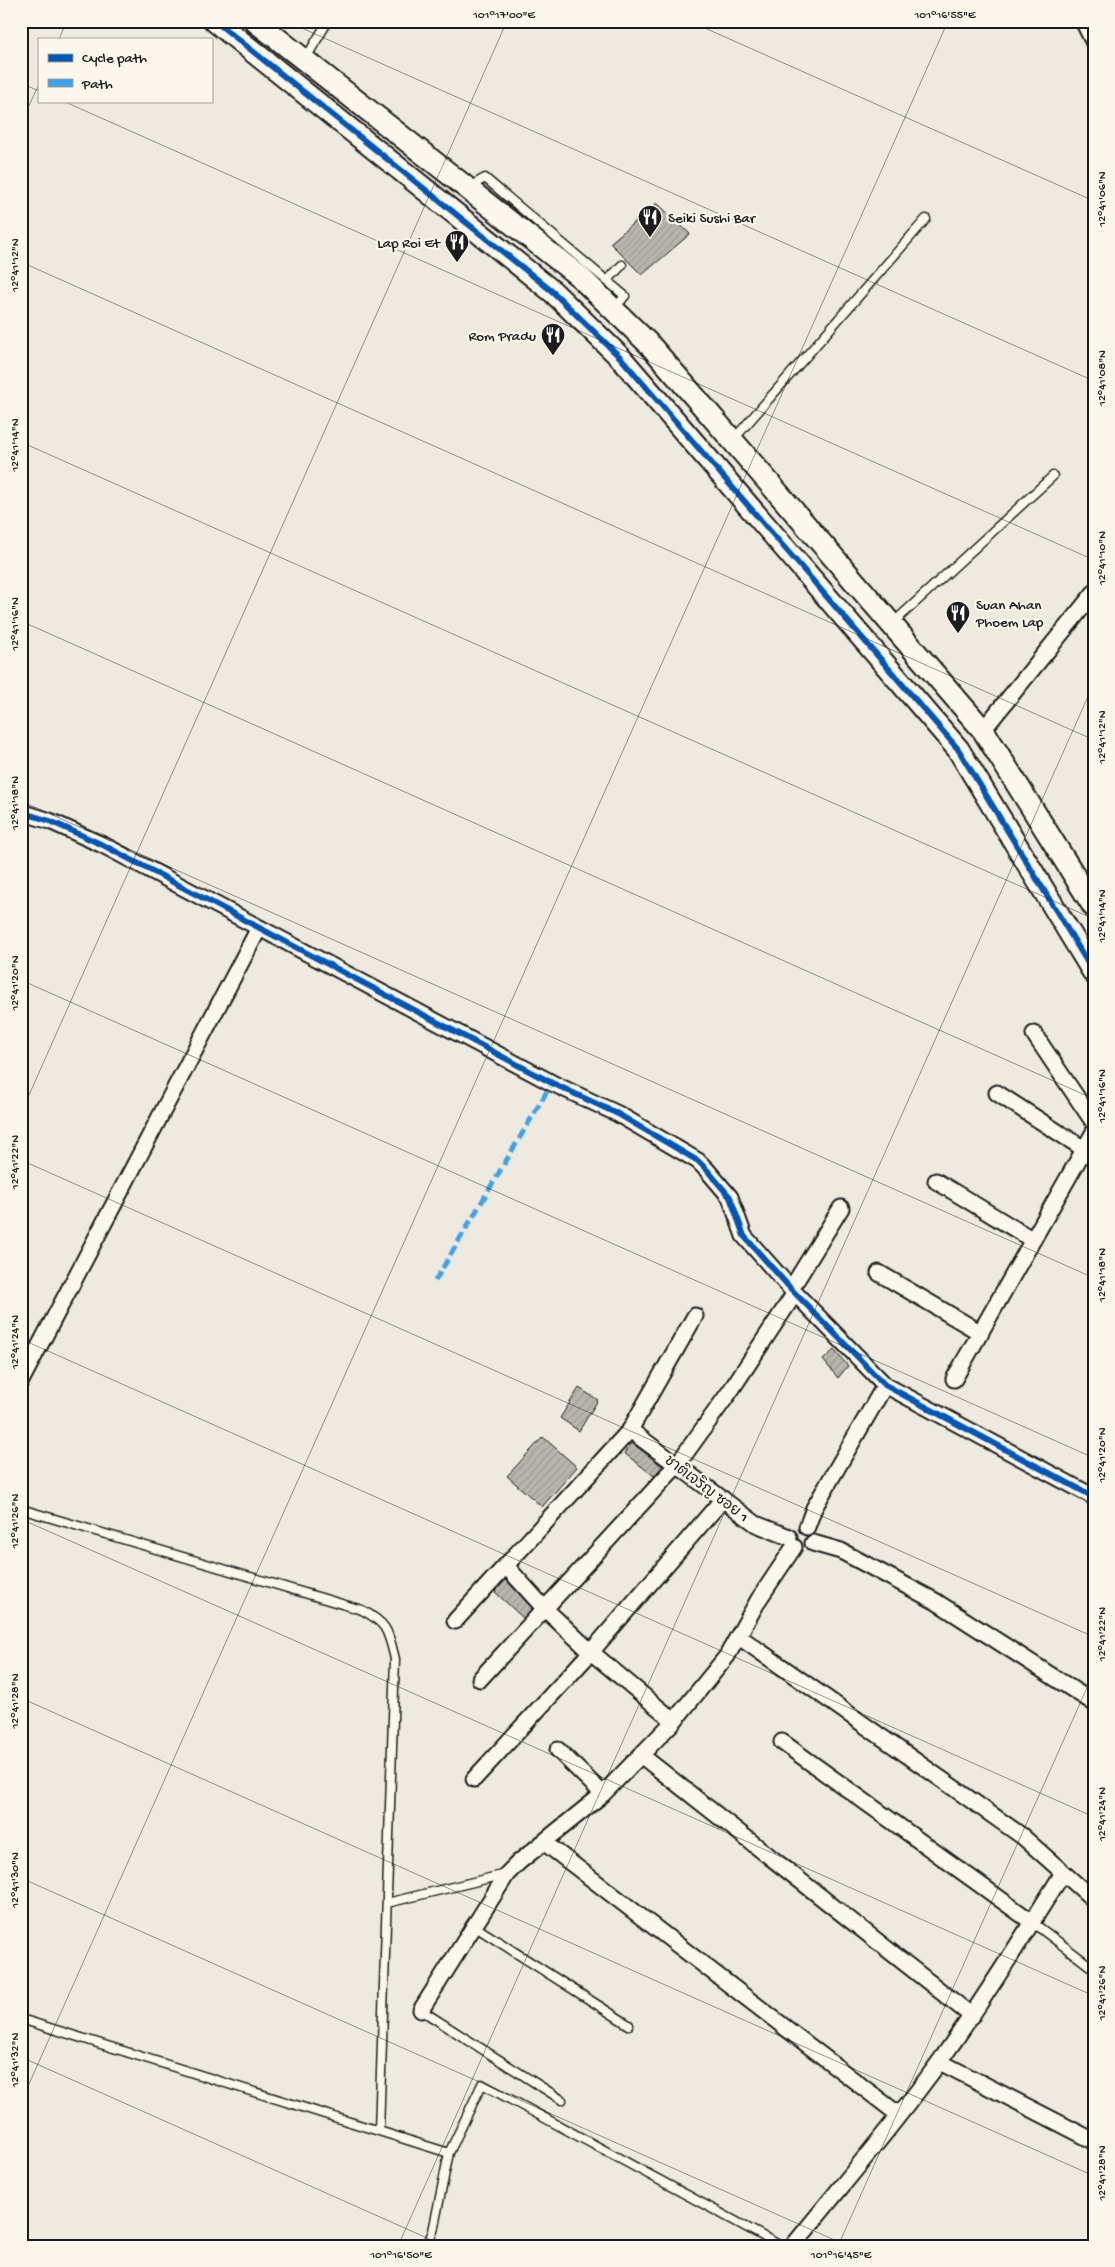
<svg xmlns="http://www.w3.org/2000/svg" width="1115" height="2267" font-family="'Gochi Hand','Playpen Sans Thai',sans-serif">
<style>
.building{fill:url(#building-hatch);stroke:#1c1c1c}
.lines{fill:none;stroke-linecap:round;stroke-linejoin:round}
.lane-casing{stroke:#1c1c1c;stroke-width:11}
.street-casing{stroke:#1c1c1c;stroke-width:19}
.secondary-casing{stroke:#1c1c1c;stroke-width:25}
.lane{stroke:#fbf7ec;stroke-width:8}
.street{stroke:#fbf7ec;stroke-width:15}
.secondary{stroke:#fbf7ec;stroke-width:21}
.quiet{stroke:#3da2ea;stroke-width:5;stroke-dasharray:10 5;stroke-linecap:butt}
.cycleway-casing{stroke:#fbf7ec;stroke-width:9}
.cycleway{stroke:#0057b8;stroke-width:6}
.ticks{fill:none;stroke:#1c1c1c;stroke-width:1;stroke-opacity:0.45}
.labels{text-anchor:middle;stroke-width:4.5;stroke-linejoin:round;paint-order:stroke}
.poi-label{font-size:15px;fill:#1c1c1c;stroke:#fbf7ec;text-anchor:start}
.street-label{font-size:15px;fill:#1c1c1c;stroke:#fbf7ec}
.neatline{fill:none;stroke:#1c1c1c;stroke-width:2}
.ticks-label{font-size:12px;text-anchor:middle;fill:#1c1c1c}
</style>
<defs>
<pattern id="building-hatch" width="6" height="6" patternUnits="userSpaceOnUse" patternTransform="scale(1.25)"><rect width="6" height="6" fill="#b9b6af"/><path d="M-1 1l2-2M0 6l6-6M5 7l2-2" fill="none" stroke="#9e9c96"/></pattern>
</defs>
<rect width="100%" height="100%" fill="#eeeadf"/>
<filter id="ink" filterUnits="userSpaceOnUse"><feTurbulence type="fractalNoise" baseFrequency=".02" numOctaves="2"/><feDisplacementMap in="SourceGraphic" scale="10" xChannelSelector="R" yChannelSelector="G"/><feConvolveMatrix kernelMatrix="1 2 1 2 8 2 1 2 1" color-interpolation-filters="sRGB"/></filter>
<g filter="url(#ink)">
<!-- building -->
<path class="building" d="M657 203 690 234 642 275 610 243Z
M834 1350 848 1366 838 1378 823 1360Z
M579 1388 598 1400 579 1431 560 1418Z
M543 1437 577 1467 542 1507 507 1476Z
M632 1443 662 1466 654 1476 624 1453Z
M506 1580 532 1608 523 1618 495 1592Z"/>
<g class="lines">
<defs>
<path id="lane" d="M306 58 328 21
M469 187 485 178 625 296 614 309
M607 281 622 265
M733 440 926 219
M893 623 1053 476
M21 1509 362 1610C388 1624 388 1631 395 1659L379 2131
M387 1903 506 1874
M1032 1922 1094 1969
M474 1926 629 2025
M421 2010 562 2100
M21 2019 449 2153
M427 2246 433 2231 449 2153 482 2084 781 2246"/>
<path id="street" d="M1083 21 1094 43
M983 730 1094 593
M21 812 50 821 105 846 552 1083 618 1114 698 1161 707 1170 730 1197 744 1236 791 1289 885 1385 1094 1497
M1034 1034 1094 1123
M997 1093 1084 1149
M936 1181 1033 1240
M879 1273 981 1333
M791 1289 841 1208
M954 1379 1094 1132
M21 1381 259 928
M630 1430 756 1524 789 1537
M807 1527 814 1508 885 1385
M813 1543 841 1551 935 1601 1094 1703
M507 1567 544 1608 591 1652 674 1721
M455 1621 630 1430 695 1316
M738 1636 1022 1836 1094 1900
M480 1679 677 1465 731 1390 795 1293
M782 1742 1032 1922
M558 1750 603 1794
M642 1756 972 2016
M474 1779 591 1652 723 1499
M545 1843 899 2115
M421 2010 507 1874 519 1862 603 1794 674 1721 727 1656 759 1599 794 1547
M940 2062 1094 2141
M793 2246C842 2185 894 2125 940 2061 984 2000 1023 1936 1063 1873"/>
<path id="secondary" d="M215 21 553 292 620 357 958 749 1094 973
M255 21 580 277 649 344 983 730 1094 907"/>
</defs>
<!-- lane casing -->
<use href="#lane" class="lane-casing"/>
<!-- street casing -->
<use href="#street" class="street-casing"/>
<!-- secondary casing -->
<use href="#secondary" class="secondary-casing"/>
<!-- lane -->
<use href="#lane" class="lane"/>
<!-- street -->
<use href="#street" class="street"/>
<!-- secondary -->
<use href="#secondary" class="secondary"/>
<!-- quiet -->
<path class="quiet" d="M435 1281 552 1083"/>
<defs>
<path id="cycleway" d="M215 21 553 292 620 357 958 749 1094 973
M21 812 50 821 105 846 552 1083 618 1114 698 1161 707 1170 730 1197 744 1236 791 1289 885 1385 1094 1497"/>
</defs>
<!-- cycleway casing -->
<use href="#cycleway" class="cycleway-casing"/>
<!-- cycleway -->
<use href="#cycleway" class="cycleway"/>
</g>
</g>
<!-- ticks -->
<path class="ticks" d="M286 21 1094 381M689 21 1094 201M1092 21 1094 22M59 39 67 21M21 83 39 91M63 101 1094 560M21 123 39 84M21 262 1094 740M21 442 1094 919M21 621 1094 1099M21 801 1094 1278M21 980 1094 1458M21 1113 507 21M21 1160 1094 1637M21 1339 1094 1817M21 1519 1094 1996M21 1698 1094 2176M21 1878 848 2246M21 2057 445 2246M21 2102 948 21M21 2237 42 2246M398 2246 1094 683M838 2246 1094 1672"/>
<!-- icons -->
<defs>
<symbol id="restaurant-pin" viewBox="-11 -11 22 30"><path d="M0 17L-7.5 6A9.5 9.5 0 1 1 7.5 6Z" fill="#1c1c1c" stroke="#fbf7ec"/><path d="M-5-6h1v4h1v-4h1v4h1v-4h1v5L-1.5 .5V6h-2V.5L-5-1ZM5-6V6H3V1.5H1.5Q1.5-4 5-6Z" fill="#fff"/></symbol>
</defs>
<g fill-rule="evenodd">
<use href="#restaurant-pin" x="636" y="203" width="28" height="38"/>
<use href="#restaurant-pin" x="443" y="228" width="28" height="38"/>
<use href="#restaurant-pin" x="539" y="321" width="28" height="38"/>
<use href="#restaurant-pin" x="944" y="599" width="28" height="38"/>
</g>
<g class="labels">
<!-- poi labels -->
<g class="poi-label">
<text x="668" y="222">Seiki Sushi Bar</text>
<text x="440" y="247" text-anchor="end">Lap Roi Et</text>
<text x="536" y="340" text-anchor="end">Rom Pradu</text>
<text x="976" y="609">Suan Ahan<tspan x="976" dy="17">Phoem Lap</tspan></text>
</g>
<!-- street labels -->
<g class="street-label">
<text transform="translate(707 1488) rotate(37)" y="5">ชาติเจริญ ซอย 1</text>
</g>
</g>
<!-- margin -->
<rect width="1115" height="2267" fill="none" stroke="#fbf7ec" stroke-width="55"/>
<!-- legend -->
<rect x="38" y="38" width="175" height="65" fill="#fbf7ec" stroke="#a29f99"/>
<rect x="48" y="54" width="25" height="8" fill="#0057b8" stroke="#a29f99"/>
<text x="82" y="62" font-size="15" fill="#1c1c1c">Cycle path</text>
<rect x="48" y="79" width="25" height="8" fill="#3da2ea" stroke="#a29f99"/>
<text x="82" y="88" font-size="15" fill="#1c1c1c">Path</text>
<rect x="28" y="28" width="1060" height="2212" class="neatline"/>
<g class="ticks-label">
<text x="504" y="18">101°17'00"E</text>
<text x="945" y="18">101°16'55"E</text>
<text transform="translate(1101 199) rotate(-90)" y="4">12°41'06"N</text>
<text transform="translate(14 265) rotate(-90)" y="4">12°41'12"N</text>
<text transform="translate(1101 378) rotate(-90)" y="4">12°41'08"N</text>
<text transform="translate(14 445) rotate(-90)" y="4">12°41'14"N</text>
<text transform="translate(1101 558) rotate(-90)" y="4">12°41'10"N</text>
<text transform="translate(14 624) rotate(-90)" y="4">12°41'16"N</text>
<text transform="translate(1101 737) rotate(-90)" y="4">12°41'12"N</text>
<text transform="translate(14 803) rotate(-90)" y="4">12°41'18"N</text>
<text transform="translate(1101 916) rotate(-90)" y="4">12°41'14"N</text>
<text transform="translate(14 983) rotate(-90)" y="4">12°41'20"N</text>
<text transform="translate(1101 1096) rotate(-90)" y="4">12°41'16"N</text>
<text transform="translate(14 1162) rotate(-90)" y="4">12°41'22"N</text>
<text transform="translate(1101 1275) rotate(-90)" y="4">12°41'18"N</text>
<text transform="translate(14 1342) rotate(-90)" y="4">12°41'24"N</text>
<text transform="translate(1101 1455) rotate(-90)" y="4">12°41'20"N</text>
<text transform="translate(14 1521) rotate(-90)" y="4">12°41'26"N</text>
<text transform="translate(1101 1634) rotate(-90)" y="4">12°41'22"N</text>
<text transform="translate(14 1701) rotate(-90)" y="4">12°41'28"N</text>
<text transform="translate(1101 1814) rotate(-90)" y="4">12°41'24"N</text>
<text transform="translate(14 1880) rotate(-90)" y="4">12°41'30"N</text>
<text transform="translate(1101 1993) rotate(-90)" y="4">12°41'26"N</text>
<text transform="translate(14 2060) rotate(-90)" y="4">12°41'32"N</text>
<text transform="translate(1101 2173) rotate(-90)" y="4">12°41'28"N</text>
<text x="401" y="2258">101°16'50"E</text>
<text x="841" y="2258">101°16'45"E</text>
</g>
</svg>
